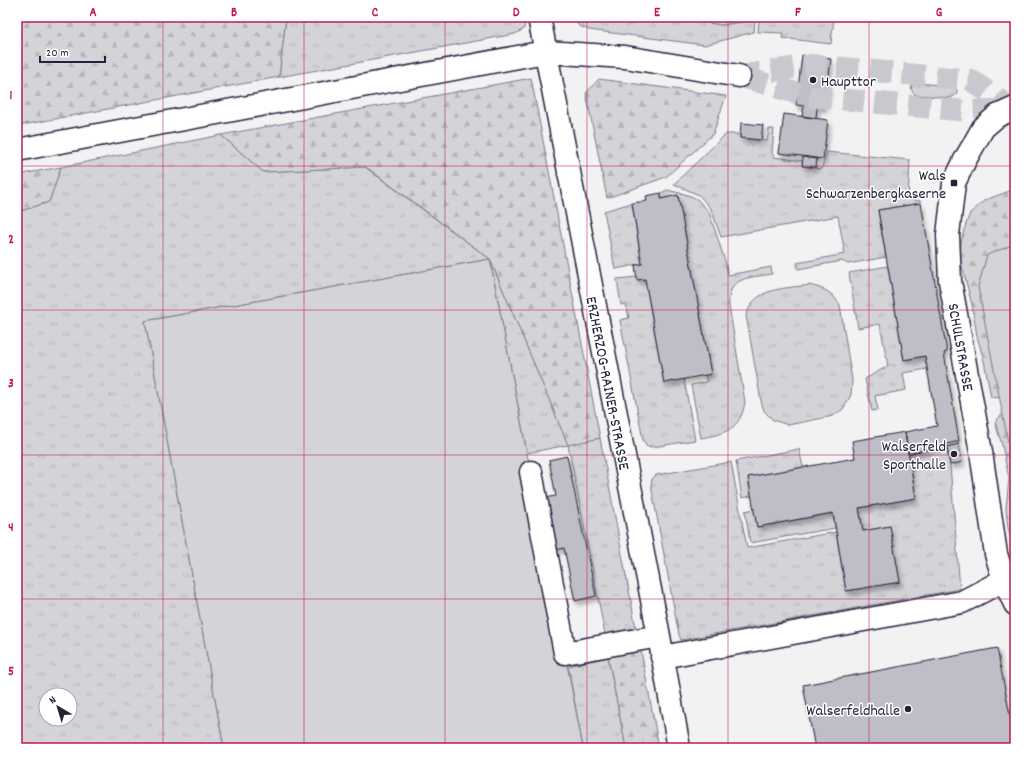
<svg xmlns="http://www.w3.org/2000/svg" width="1032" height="765" font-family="Dekko,sans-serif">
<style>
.grass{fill:url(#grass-tufts);stroke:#7a7a8a;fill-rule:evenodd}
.forest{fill:url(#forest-firs);stroke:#7a7a8a}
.garden{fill:#d3d3d8;stroke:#7a7a8a}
.building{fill:#bebec6;stroke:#22223b;filter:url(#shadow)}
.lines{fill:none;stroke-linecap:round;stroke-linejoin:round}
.minor-tunnel{stroke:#c8c8ce;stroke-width:22;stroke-dasharray:22 11;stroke-linecap:butt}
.minor-casing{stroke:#22223b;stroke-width:25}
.minor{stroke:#fff;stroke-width:22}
.grid{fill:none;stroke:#c2185b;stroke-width:1;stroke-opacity:0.55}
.poi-dot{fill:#22223b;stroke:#fff;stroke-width:1.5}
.labels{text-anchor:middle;stroke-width:3;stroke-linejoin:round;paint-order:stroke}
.poi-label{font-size:16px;fill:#22223b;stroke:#fff;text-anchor:end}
.street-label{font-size:16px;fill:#22223b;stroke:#fff}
.neatline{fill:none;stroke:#c2185b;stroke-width:1.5}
.grid-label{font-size:13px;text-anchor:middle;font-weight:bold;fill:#c2185b}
</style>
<defs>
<pattern id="grass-tufts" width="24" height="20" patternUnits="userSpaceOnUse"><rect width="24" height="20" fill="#d3d3d8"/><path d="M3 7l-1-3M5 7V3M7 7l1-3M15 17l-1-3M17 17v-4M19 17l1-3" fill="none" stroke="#b5b5ba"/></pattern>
<pattern id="forest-firs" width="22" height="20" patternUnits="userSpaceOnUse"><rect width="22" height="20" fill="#d3d3d8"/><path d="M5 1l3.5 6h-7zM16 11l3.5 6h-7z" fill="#b5b5ba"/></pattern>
<filter id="shadow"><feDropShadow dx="2.5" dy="4.5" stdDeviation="2" flood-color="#0004"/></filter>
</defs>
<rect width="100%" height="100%" fill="#f2f2f3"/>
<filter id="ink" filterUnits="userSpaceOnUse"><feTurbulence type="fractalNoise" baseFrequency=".025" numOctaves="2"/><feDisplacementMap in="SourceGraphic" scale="8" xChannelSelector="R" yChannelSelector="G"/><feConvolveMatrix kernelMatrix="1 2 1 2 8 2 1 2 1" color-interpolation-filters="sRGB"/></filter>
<g filter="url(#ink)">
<!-- grass -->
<path class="grass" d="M286 17H524L525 23 524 29 515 34 279 77Z
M572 17H677L721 25 755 20 754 32 705 45 589 30 579 26Z
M777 17H834L831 44 782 38 783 33 758 32 759 20Z
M917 83 952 86 957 90V94L951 98 916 95 913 93 911 88 913 84Z
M769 129H774L772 153 774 157 803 161 802 166 821 169 827 152 910 160 908 199 920 201 921 203 878 210 886 257 848 264 842 261 798 269 797 263 845 254 838 216 721 237 711 209 699 195 674 184 726 134H740V138L767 141Z
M221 135 263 172 365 167 490 259 568 444 600 438 636 628 605 634 568 445 527 453 490 259 145 321 224 748H17V212L49 202 61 167ZM46 695H70V719H46Z
M667 190 688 195 697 199 709 212 725 261 728 275 771 267 772 274C749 278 727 276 729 306L745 402C741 429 725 434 701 438L691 385 707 382 705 375 711 374 678 196 661 199V193Z
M632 203 642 264 615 269 604 211Z
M888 266 904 360 925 356 927 369 903 373 906 390 875 396 878 410 872 411 865 379 888 366 880 324 858 328 849 273Z
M637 277 638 280 645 279 664 383 684 379 695 440 653 447 647 446 643 440 620 320 629 318 626 304 621 305 617 279Z
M809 285C825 289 831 291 840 305L852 380 851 395 843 409 833 416 788 425 773 420 764 411 761 401 746 315C748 311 750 306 752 303 765 287 791 288 809 285Z
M946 444 950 465 960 589 681 640 679 635 651 485 652 479 656 475 731 462 747 548 836 532 846 591 899 582 890 526 863 531 859 508 916 498 908 454Z
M799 449 803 467 748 477 751 496 742 498 736 461Z
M754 509 757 527 833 513 835 528 750 543 745 511Z
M608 657 626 748H583L568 666Z"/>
<!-- forest -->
<path class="forest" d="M17 17H286L279 77 17 126Z
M677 17H777L721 25Z
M531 78 600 438 568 445 490 259 366 167 263 172 221 135Z
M599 79 726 96 713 134 666 177 607 198 586 93Z
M61 167 49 202 17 212V175Z
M1015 189V254L1000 398 991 397 984 361 977 336 972 305 960 258 961 242 965 227 970 213 985 200Z
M1010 414 1015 417V555L1008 528 1006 509 1009 478 1002 445 995 423 1000 416Z
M641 651 659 748H626L608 657Z"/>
<!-- garden -->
<path class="garden" d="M1015 244V478L978 287 987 255Z
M490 259 583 748H224L145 321Z"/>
<!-- building -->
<path class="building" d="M802 55 831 59 825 108 817 107 816 118 802 116 804 106 796 105Z
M784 114 828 120 823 159 779 153Z
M741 123 763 125 761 140 740 138Z
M803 157 817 159 816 167 802 166Z
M661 193V199L678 195 711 374 664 383 645 279 637 280 635 265 642 264 632 203 647 201 646 196Z
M921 203 947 352 944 353 959 441 908 454 905 432 937 426 925 356 904 360 878 210Z
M905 432 916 498 859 508 863 531 890 526 900 582 846 591 833 513 757 527 748 477 855 458 852 441Z
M959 444 962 462 950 465 947 447Z
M567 456 596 596 575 601 564 548 556 550 545 498 556 496 549 460Z
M997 648 1015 742V748H815L803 685Z"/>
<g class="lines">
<!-- minor-tunnel -->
<path class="minor-tunnel" d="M739 76 811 65 971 80 1012 109
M746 78 806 96 967 111 1012 109"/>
<defs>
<path id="minor" d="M539 17 659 636 679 748
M1015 108 997 116 983 128 965 160 954 183 948 235 950 281 981 452 996 554 1004 580 1015 604
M17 150 545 52 625 57 739 76
M531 472 565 653 659 636
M662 657 962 602 1004 580"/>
</defs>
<!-- minor casing -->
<use href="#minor" class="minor-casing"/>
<!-- minor -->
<use href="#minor" class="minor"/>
</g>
</g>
<!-- grid -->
<path class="grid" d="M163 17V748M304 17V748M445 17V748M587 17V748M728 17V748M869 17V748M17 166H1015M17 310H1015M17 455H1015M17 599H1015"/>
<!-- markers -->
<g class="poi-dot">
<circle cx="813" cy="80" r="4"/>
<rect x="950" y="179" width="8" height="8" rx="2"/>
<circle cx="954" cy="454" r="4"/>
<circle cx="908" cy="709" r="4"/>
</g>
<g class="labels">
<!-- poi labels -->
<g class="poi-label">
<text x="821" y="86" text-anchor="start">Haupttor</text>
<text x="946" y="180">Wals<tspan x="946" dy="18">Schwarzenbergkaserne</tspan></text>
<text x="946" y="451">Walserfeld<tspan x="946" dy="18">Sporthalle</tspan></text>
<text x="900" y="715">Walserfeldhalle</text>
</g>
<!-- street labels -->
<g class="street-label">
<text transform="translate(962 347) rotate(80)" y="6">SCHULSTRASSE</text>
<text transform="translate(609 383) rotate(79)" y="6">ERZHERZOG-RAINER-STRASSE</text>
</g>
</g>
<!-- margin -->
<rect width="1032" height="765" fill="none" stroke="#fff" stroke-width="44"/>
<!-- north arrow -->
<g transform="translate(58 707) rotate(322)"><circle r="19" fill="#ffffff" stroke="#a7a7b1"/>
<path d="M0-3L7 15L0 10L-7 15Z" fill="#22223b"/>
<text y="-6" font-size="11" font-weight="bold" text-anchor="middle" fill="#22223b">N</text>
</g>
<!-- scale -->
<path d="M40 56v6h65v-6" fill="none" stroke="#22223b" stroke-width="2"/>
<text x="46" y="56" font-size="12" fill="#22223b" stroke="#ffffff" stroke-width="3" paint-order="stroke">20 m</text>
<rect x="22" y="22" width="988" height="721" class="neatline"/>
<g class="grid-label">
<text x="93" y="16">A</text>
<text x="234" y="16">B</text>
<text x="375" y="16">C</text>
<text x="516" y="16">D</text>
<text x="657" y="16">E</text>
<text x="798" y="16">F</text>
<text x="939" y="16">G</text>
<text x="11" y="99">1</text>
<text x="11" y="243">2</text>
<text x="11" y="387">3</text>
<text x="11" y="531">4</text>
<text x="11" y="675">5</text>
</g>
</svg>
